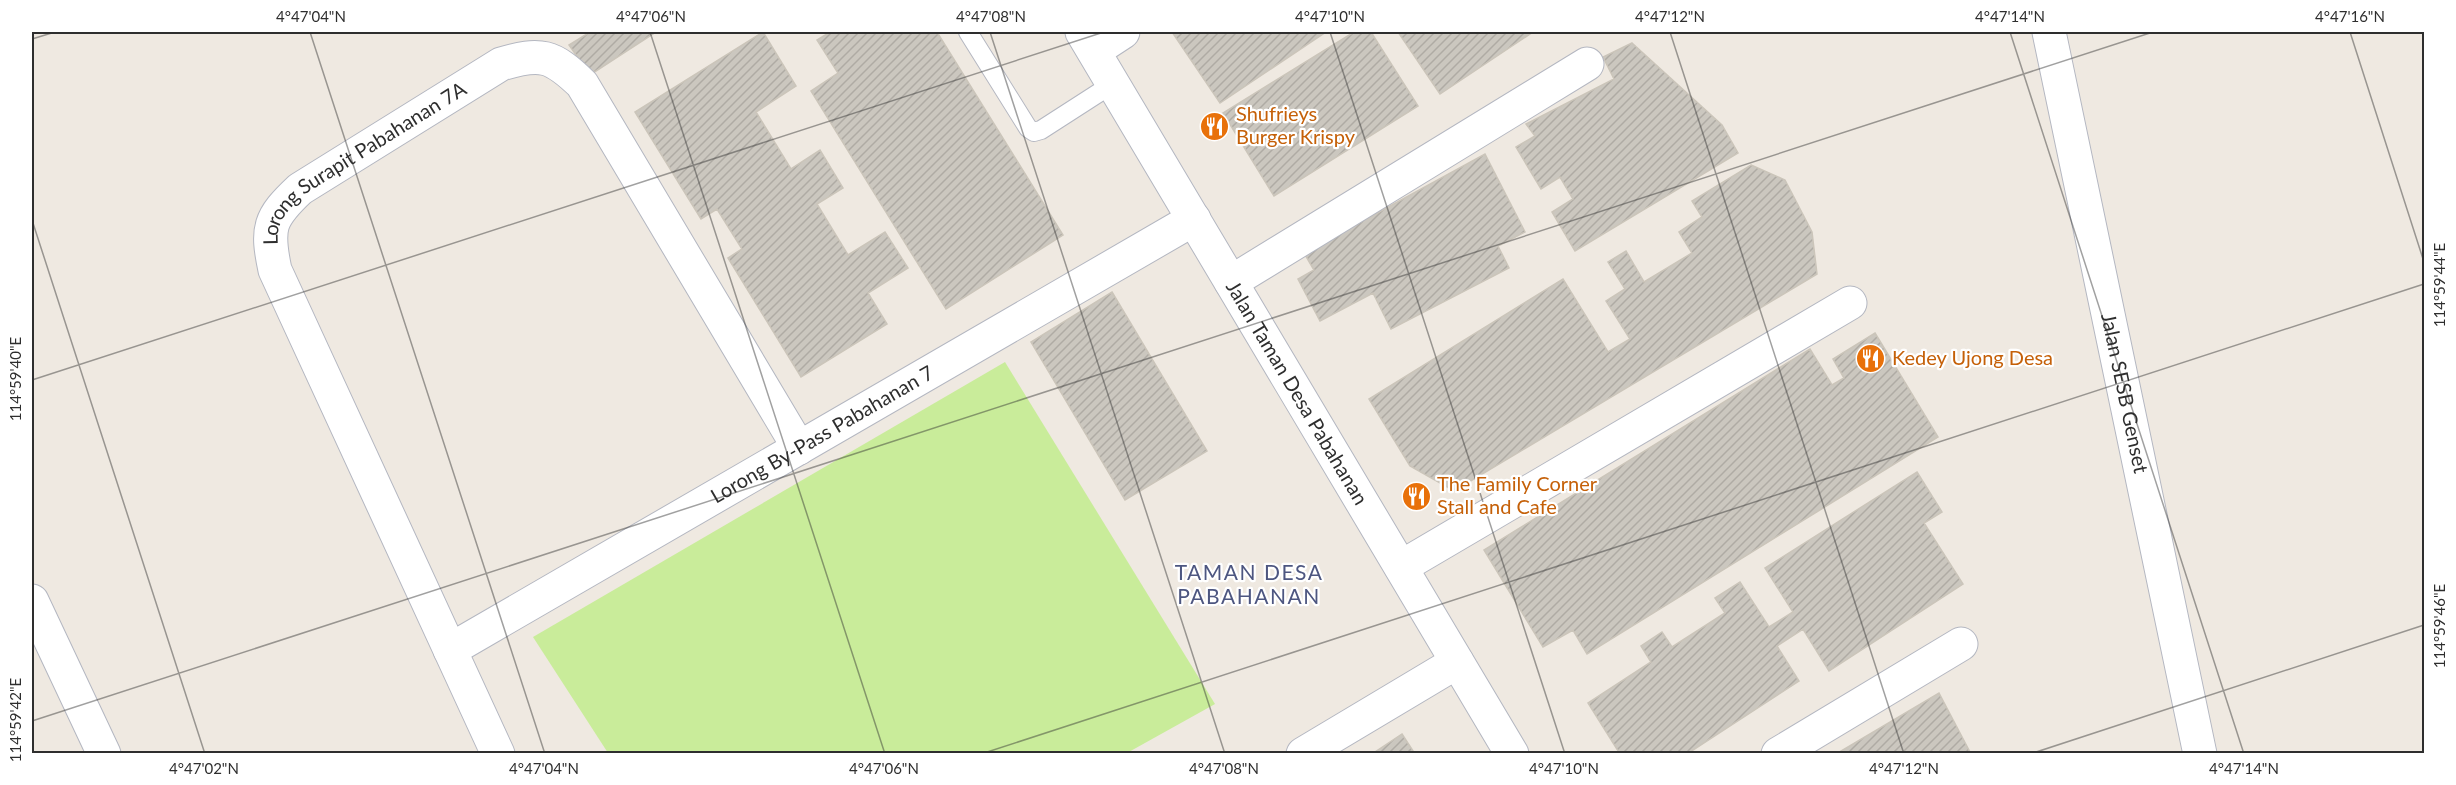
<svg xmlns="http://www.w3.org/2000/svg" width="2456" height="785" font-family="Lato,sans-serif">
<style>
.pitch{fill:#c9ec9a}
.building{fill:url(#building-hatch);stroke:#cbc5ba;stroke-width:1.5}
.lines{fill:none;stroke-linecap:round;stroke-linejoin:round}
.lane-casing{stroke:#b4b7c1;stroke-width:20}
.street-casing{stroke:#b4b7c1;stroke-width:35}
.lane{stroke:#fff;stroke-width:18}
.street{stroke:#fff;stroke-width:33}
.ticks{fill:none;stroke:#2e2e2e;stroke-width:1.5;stroke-opacity:0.45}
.labels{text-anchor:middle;stroke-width:4.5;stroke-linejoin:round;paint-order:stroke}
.food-label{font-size:20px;fill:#c56008;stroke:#fff;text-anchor:start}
.street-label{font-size:20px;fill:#2e2e2e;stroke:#fff}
.neighbourhood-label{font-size:21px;letter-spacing:1.5px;fill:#4d5680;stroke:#fff}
.neatline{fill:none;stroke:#2e2e2e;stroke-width:2}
.ticks-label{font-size:15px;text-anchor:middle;fill:#2e2e2e}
</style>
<defs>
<pattern id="building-hatch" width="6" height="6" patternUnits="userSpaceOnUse" patternTransform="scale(1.5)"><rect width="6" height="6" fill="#cbc7bf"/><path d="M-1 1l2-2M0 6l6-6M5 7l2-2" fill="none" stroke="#afaba4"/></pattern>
</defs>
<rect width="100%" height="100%" fill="#efe9e1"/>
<!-- pitch -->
<path class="pitch" d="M1005 362 1215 704 1127 753H608L533 637Z"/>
<!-- building -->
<path class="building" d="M590 32H656L590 75 569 45Z
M763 32 796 86 756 112 791 169 820 150 843 188 817 204 848 255 885 232 908 268 868 293 887 324 801 377 728 258 742 249 717 209 701 219 635 112Z
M830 32H937L1063 235 946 309 811 91 838 73 817 40Z
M1172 32H1326L1220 103Z
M1354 32H1371L1418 106 1274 196 1223 113Z
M1398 32H1533L1440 94Z
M1632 43 1722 125 1738 153 1575 251 1552 212 1573 199 1560 177 1541 189 1516 147 1535 136 1526 124 1614 79 1603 57Z
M1485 154 1525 232 1498 246 1509 268 1391 329 1373 293 1320 321 1298 279 1314 270 1304 253Z
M1751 165 1785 180 1812 232 1817 274 1454 491 1410 466 1369 399 1563 279 1608 352 1630 339 1606 301 1625 289 1608 262 1626 251 1644 282 1692 253 1679 232 1702 217 1692 201Z
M1112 292 1207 451 1125 500 1031 342Z
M1875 333 1938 437 1587 654 1573 630 1543 647 1484 550 1810 349 1832 385 1844 378 1833 359Z
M1917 472 1942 512 1924 523 1963 584 1829 671 1803 629 1777 646 1799 681 1687 754H1620L1588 703 1651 662 1641 646 1662 632 1672 647 1725 613 1715 598 1740 582 1769 627 1793 612 1765 568Z
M1939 693 1971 754H1836Z
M1402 734 1415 754H1372Z"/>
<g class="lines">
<defs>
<path id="lane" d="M968 32 1028 128 1034 132 1041 130 1114 83"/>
<g id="street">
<path id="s1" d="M1082 32 1512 754"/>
<path id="s2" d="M2049 32 2200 754"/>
<path d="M1094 51 1123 32"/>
<path d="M1231 282 1587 64"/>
<path d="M1401 567 1850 303"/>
<path d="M32 601 104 754"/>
<path id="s3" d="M450 650 1194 219"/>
<path id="s4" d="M498 754 275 270C266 228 269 218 300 189L501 64C541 52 552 55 582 84L799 448"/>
<path d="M1303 754 1457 662"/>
<path d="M1778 754 1961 644"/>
</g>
</defs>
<!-- lane casing -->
<use href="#lane" class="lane-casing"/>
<!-- street casing -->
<use href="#street" class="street-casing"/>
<!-- lane -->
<use href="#lane" class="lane"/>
<!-- street -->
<use href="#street" class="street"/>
</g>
<!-- ticks -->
<path class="ticks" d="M310 32 545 754M650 32 885 754M990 32 1225 754M1330 32 1565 754M1670 32 1904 754M2010 32 2244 754M2350 32 2424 262M32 39 55 32M32 220 205 754M32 380 1104 32M32 721 2153 32M981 754 2424 284M2030 754 2424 625"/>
<!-- icons -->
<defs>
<symbol id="restaurant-disc" viewBox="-11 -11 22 22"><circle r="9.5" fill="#e8710a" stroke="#fff"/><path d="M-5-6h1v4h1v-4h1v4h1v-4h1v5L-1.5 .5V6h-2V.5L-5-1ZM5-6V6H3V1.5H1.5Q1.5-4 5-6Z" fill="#fff"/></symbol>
</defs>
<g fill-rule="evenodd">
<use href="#restaurant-disc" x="1198" y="110" width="33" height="33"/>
<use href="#restaurant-disc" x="1854" y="342" width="33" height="33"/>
<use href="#restaurant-disc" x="1400" y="480" width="33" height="33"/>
</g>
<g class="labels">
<!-- food labels -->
<g class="food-label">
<text x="1236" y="121">Shufrieys<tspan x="1236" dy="23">Burger Krispy</tspan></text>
<text x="1892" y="365">Kedey Ujong Desa</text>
<text x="1437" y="491">The Family Corner<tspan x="1437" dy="23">Stall and Cafe</tspan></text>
</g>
<!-- street labels -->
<g class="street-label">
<text dy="7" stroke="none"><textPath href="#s4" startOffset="688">Lorong Surapit Pabahanan 7A</textPath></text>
<text dy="7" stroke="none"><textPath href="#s2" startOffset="369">Jalan SESB Genset</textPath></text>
<text dy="7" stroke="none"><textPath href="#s1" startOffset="420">Jalan Taman Desa Pabahanan</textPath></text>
<text dy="7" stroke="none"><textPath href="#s3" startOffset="430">Lorong By-Pass Pabahanan 7</textPath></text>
</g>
<!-- neighbourhood labels -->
<g class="neighbourhood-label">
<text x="1249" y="580">TAMAN DESA<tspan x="1249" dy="24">PABAHANAN</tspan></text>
</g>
</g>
<!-- border -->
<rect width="2456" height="785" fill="none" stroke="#ffffff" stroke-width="66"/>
<rect x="33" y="33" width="2390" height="719" class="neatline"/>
<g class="ticks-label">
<text x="311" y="22">4°47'04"N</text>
<text x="651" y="22">4°47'06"N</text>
<text x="991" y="22">4°47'08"N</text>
<text x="1330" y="22">4°47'10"N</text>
<text x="1670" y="22">4°47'12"N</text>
<text x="2010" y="22">4°47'14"N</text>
<text x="2350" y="22">4°47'16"N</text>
<text transform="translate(2440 285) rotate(-90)" y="5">114°59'44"E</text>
<text transform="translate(16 379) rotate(-90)" y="5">114°59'40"E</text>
<text transform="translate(2440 626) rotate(-90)" y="5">114°59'46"E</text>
<text transform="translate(16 720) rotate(-90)" y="5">114°59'42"E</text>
<text x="204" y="774">4°47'02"N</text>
<text x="544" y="774">4°47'04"N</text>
<text x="884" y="774">4°47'06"N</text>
<text x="1224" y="774">4°47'08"N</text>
<text x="1564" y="774">4°47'10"N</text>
<text x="1904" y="774">4°47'12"N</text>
<text x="2244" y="774">4°47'14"N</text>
</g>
</svg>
